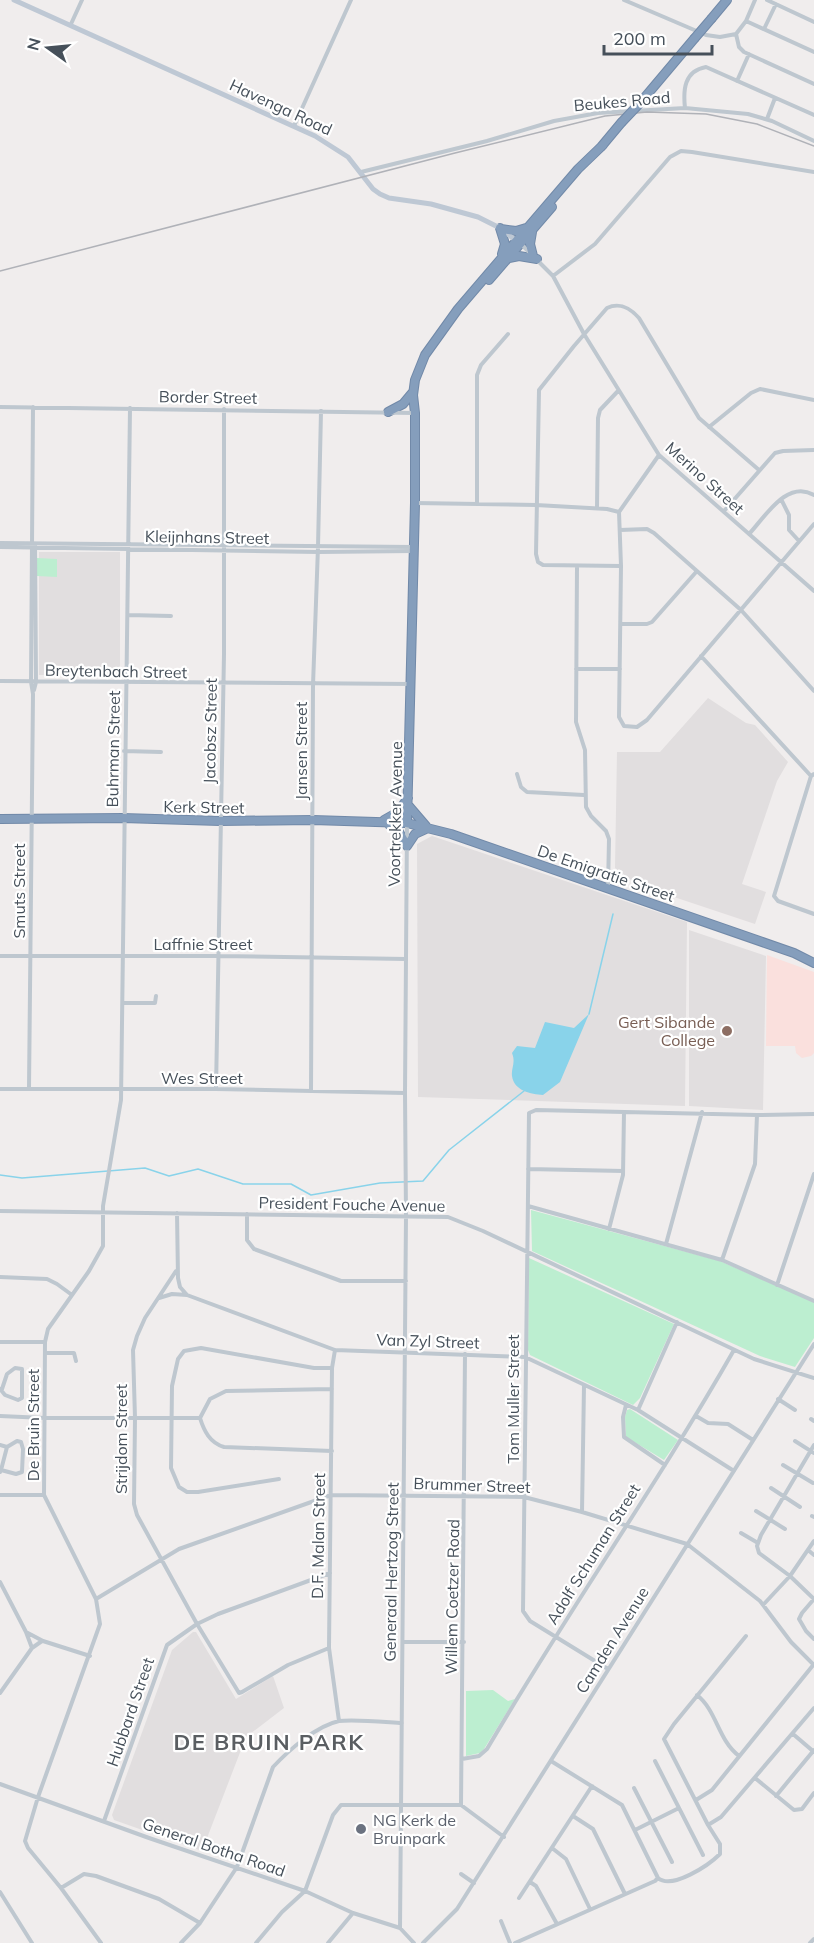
<svg xmlns="http://www.w3.org/2000/svg" width="814" height="1943" font-family="Mulish,sans-serif">
<style>
.education{fill:#e1dedf}
.medical{fill:#fae0dd}
.green{fill:#bceed0}
.water{fill:#89d3ea}
.lines{fill:none;stroke-linecap:round;stroke-linejoin:round}
.stream{stroke:#89d3ea;stroke-width:1.5}
.highway-casing{stroke:#7189a8;stroke-width:10}
.street{stroke:#bec7cf;stroke-width:4}
.secondary{stroke:#bec8d4;stroke-width:5}
.highway{stroke:#859ebc;stroke-width:8}
.rail{stroke:#b0b2b8;stroke-width:1.5}
.highway-bridge-casing{stroke:#7189a8;stroke-width:10;stroke-linecap:butt}
.highway-bridge{stroke:#859ebc;stroke-width:8}
.education-dot{fill:#8d6e63;stroke:#fff;stroke-width:2}
.worship-dot{fill:#6b7280;stroke:#fff;stroke-width:2}
.labels{text-anchor:middle;stroke-width:4.5;stroke-linejoin:round;paint-order:stroke}
.street-label{font-size:16px;fill:#46505a;stroke:#fff}
.education-label{font-size:16px;fill:#785e54;stroke:#fff;text-anchor:end}
.worship-label{font-size:16px;fill:#5b616d;stroke:#fff;text-anchor:start}
.district-label{font-size:22px;font-weight:bold;letter-spacing:1.5px;fill:#5a5e62;stroke:#fff}
</style>
<rect width="100%" height="100%" fill="#f0eded"/>
<!-- education -->
<path class="education" d="M39 552H120V675H39Z
M708 698 746 723 755 725 788 762 777 781 742 884 766 892 755 924 638 885 615 868 617 752H660Z
M432 836 687 922 685 1106 418 1097 417 844Z
M689 930 766 956 763 1110 689 1106Z
M193 1632H196L236 1699 273 1676 284 1708 246 1737 202 1851 114 1820 112 1815 172 1650Z"/>
<!-- medical -->
<path class="medical" d="M767 955 814 972V1053L811 1056 802 1058 796 1053 795 1046H766Z"/>
<!-- green -->
<path class="green" d="M37 558 57 559V577L37 576Z
M531 1210 720 1261 814 1302V1338L795 1367 760 1356 532 1251Z
M529 1258 674 1324 640 1398 633 1405 530 1355 528 1350Z
M630 1409 678 1440 664 1460 626 1437 625 1417 627 1410Z
M493 1690 508 1701 515 1699 484 1749 480 1753 466 1756V1691Z"/>
<!-- water -->
<path class="water" d="M589 1014 560 1082 543 1095C531 1094 514 1091 512 1076 511 1068 516 1063 512 1053L517 1046 535 1048 545 1022 574 1028Z"/>
<g class="lines">
<!-- stream -->
<path class="stream" d="M589 1014 613 914
M0 1175 22 1178 145 1168 169 1176 198 1169 243 1184H291L311 1195 380 1183 423 1181 449 1150 524 1091"/>
<defs>
<path id="highway" d="M712 18 727 0
M640 103 694 39
M601 147 621 123
M500 228 505 244 502 254
M501 229 516 231 526 228
M532 232 530 244 533 256
M509 258 519 256 537 259
M489 280 552 207
M388 412 403 404 413 392
M408 805 426 826
M0 819 123 818 220 821 313 820 407 823 451 834 794 953 814 963
M384 820 398 812 408 798
M387 823 399 832 407 846
M407 823 415 503V413L413 395 415 380 425 355 458 309 578 169 603 145
M407 846 415 834 428 828"/>
</defs>
<!-- highway casing -->
<use href="#highway" class="highway-casing"/>
<!-- street -->
<path class="street" d="M624 0 706 35 720 37 736 34
M767 0 814 22
M746 21 814 52
M71 24 82 0
M764 29 776 4
M736 34 739 47 744 52 814 84
M736 34 746 21 755 0
M737 81 749 54
M685 108C683 90 684 71 706 67L814 115
M767 119 775 98
M294 126 351 0
M361 172 487 141 554 121 598 113 685 108 748 114 772 121 814 141
M521 244 532 255
M537 260 553 276 584 334 659 455 814 591
M553 276 595 244 670 157 681 151 692 152 814 172
M0 407 415 413
M709 427 751 393 760 389 814 400
M659 455 619 512 621 566 619 717 624 726 637 727 647 720 814 524
M781 499 789 515V530L799 541
M415 503 536 505 607 509 619 512
M477 504V375L481 365 508 334
M597 508 598 418 600 410 618 391
M724 511 775 453 783 451 814 450
M620 530 647 529 654 533 741 610 814 691
M749 534C765 517 787 479 814 495
M0 543 413 547
M0 547 318 552 413 551
M621 566 543 565 538 562 536 554 539 390 574 346 607 308C620 302 630 308 639 318L699 418 759 470
M577 567 576 722 585 750 586 807 591 816 606 831 609 839 608 888
M128 615 171 616
M621 624H647L652 622 697 571
M701 656 811 776
M576 669H620
M0 681 411 684
M34 690 36 682 35 545
M124 751 161 752
M517 774 521 787 527 792 584 795
M814 774 811 776 774 896 778 901 814 914
M0 956H217L406 959
M123 1003H155L156 996
M0 1089H216L405 1093
M29 1089 33 694 31 682 33 407
M216 1089 224 654V409
M311 1091 313 685 318 547 321 411
M528 1169 623 1171
M528 1206 722 1260 814 1301
M0 1211 448 1217 483 1231 754 1359 814 1378
M177 1213 178 1278 180 1287 187 1295 335 1350 525 1357 638 1410 734 1471
M247 1214V1240L254 1249 341 1281H406
M609 1229 623 1175 624 1112
M666 1244 702 1112
M722 1260 755 1164 757 1115
M176 1271 145 1318 137 1336 133 1350 135 1418 134 1504 137 1515 197 1624 239 1693 242 1692 288 1665 329 1648
M0 1277 47 1279 57 1284 72 1295
M777 1285 814 1174
M159 1298 172 1294 187 1295
M0 1342H45
M335 1350 332 1368 329 1648 339 1721
M45 1353H74L76 1361
M0 1389 5 1395 18 1400 22 1398V1369L15 1368 7 1374 2 1389
M778 1399 795 1410
M626 1405 623 1417 624 1437 665 1465
M638 1410 677 1322
M0 1416 45 1418H200
M696 1416 708 1423 728 1424 753 1440
M200 1418C204 1431 210 1443 224 1447L332 1451
M200 1418 210 1399 226 1391 332 1389
M811 1419 814 1421
M795 1441 814 1453
M0 1445 7 1447
M814 1445 761 1535 757 1546 759 1553 790 1576 814 1599
M783 1465 813 1483
M0 1472 1 1470 7 1447 17 1441 21 1442 23 1449 22 1472 16 1474 1 1470
M279 1479 198 1492H187L179 1487 171 1468 172 1386 178 1359 184 1351 201 1348 314 1368H332
M771 1488 800 1507
M0 1495H44
M756 1511 785 1529
M582 1512 584 1385
M812 1516 814 1517
M741 1533 758 1543
M808 1550 814 1555
M0 1582 26 1632 43 1641 90 1656
M96 1599 179 1549 331 1495 524 1497 582 1512 687 1544 760 1601 791 1642 814 1665
M814 1599 802 1613 799 1619 806 1631 814 1639
M763 1605 790 1576 814 1541
M26 1632 32 1648
M403 1642H464
M608 1669 530 1621 523 1611 529 1113 536 1110 757 1115 814 1114
M0 1693 32 1648 42 1641
M697 1695C717 1711 718 1740 739 1756
M793 1734 814 1752
M462 1759 479 1756 487 1749C566 1614 657 1485 734 1350
M655 1761 703 1855
M755 1778 794 1810 802 1809 814 1793
M0 1784 149 1838 305 1891 353 1913 400 1928 414 1943
M634 1788 672 1862
M776 1796 814 1750
M696 1800 712 1790 814 1664
M461 1805 465 1354
M573 1816 593 1829 625 1894
M104 1821 167 1645 197 1624 218 1614 330 1573
M708 1825 721 1817 814 1708
M635 1830 679 1808
M552 1848 566 1859 590 1909
M461 1874 474 1883
M658 1878C672 1890 709 1865 720 1854V1844L708 1825 664 1739 674 1724 746 1636
M530 1882 536 1886 557 1924
M61 1888 84 1874 96 1876 159 1899 200 1923
M0 1892 32 1943
M519 1898 592 1786
M501 1921 510 1943
M400 1928 406 1216 405 1093 407 823
M101 1943 61 1888 28 1848 25 1841 38 1797 100 1624 96 1599 44 1495 45 1342 48 1329 89 1271 103 1246V1206L121 1100 130 408
M181 1943 200 1923 237 1867 273 1767C289 1750 316 1726 339 1721 354 1719 385 1722 402 1723
M256 1943 282 1912 305 1891 333 1815 341 1805H461L504 1837
M328 1943 353 1913
M423 1943 457 1909 814 1344
M515 1943 655 1881 658 1878 622 1805 551 1761
M810 1943 814 1939"/>
<!-- secondary -->
<path class="secondary" d="M14 0 315 136 348 157 373 189 380 194 389 198 431 204 478 217 500 228 519 243"/>
<!-- highway -->
<use href="#highway" class="highway"/>
<!-- rail -->
<path class="rail" d="M0 271 455 153 605 116 647 112 706 114 757 124 814 146"/>
<defs>
<path id="highway-bridge" d="M694 39 712 18
M621 123 640 103"/>
</defs>
<!-- highway-bridge casing -->
<use href="#highway-bridge" class="highway-bridge-casing"/>
<!-- highway-bridge -->
<use href="#highway-bridge" class="highway-bridge"/>
</g>
<!-- markers -->
<circle class="education-dot" cx="727" cy="1031" r="6"/>
<circle class="worship-dot" cx="361" cy="1829" r="6"/>
<g class="labels">
<!-- street labels -->
<g class="street-label">
<text transform="translate(622 101) rotate(-5)" y="6">Beukes Road</text>
<text transform="translate(281 107) rotate(25)" y="6">Havenga Road</text>
<text transform="translate(208 397) rotate(1)" y="6">Border Street</text>
<text transform="translate(705 478) rotate(42)" y="6">Merino Street</text>
<text transform="translate(207 537) rotate(1)" y="6">Kleijnhans Street</text>
<text transform="translate(116 671) rotate(1)" y="6">Breytenbach Street</text>
<text transform="translate(210 731) rotate(-89)" y="6">Jacobsz Street</text>
<text transform="translate(113 749) rotate(-89)" y="6">Buhrman Street</text>
<text transform="translate(301 751) rotate(-90)" y="6">Jansen Street</text>
<text transform="translate(204 807) rotate(1)" y="6">Kerk Street</text>
<text transform="translate(395 814) rotate(-89)" y="6">Voortrekker Avenue</text>
<text transform="translate(606 873) rotate(19)" y="6">De Emigratie Street</text>
<text transform="translate(19 891) rotate(-90)" y="6">Smuts Street</text>
<text x="203" y="950">Laffnie Street</text>
<text x="202" y="1084">Wes Street</text>
<text transform="translate(352 1204) rotate(1)" y="6">President Fouche Avenue</text>
<text transform="translate(428 1341) rotate(2)" y="6">Van Zyl Street</text>
<text transform="translate(513 1399) rotate(-90)" y="6">Tom Muller Street</text>
<text transform="translate(33 1425) rotate(-90)" y="6">De Bruin Street</text>
<text transform="translate(121 1439) rotate(-90)" y="6">Strijdom Street</text>
<text transform="translate(472 1485) rotate(2)" y="6">Brummer Street</text>
<text transform="translate(318 1536) rotate(-89)" y="6">D.F. Malan Street</text>
<text transform="translate(593 1554) rotate(-58)" y="6">Adolf Schuman Street</text>
<text transform="translate(391 1572) rotate(-89)" y="6">Generaal Hertzog Street</text>
<text transform="translate(452 1597) rotate(-89)" y="6">Willem Coetzer Road</text>
<text transform="translate(612 1640) rotate(-58)" y="6">Camden Avenue</text>
<text transform="translate(130 1712) rotate(-71)" y="6">Hubbard Street</text>
<text transform="translate(214 1847) rotate(19)" y="6">General Botha Road</text>
</g>
<!-- education labels -->
<g class="education-label">
<text x="715" y="1028">Gert Sibande<tspan x="715" dy="18">College</tspan></text>
</g>
<!-- worship labels -->
<g class="worship-label">
<text x="373" y="1826">NG Kerk de<tspan x="373" dy="18">Bruinpark</tspan></text>
</g>
<!-- district labels -->
<g class="district-label">
<text x="269" y="1750">DE BRUIN PARK</text>
</g>
</g>
<!-- north arrow -->
<g transform="translate(48 48) rotate(285)" stroke="#ffffff" stroke-width="4.5" paint-order="stroke">
<path d="M0-4.5L10 22L0 15L-10 22Z" fill="#46505a"/>
<text y="-9" font-size="16" font-weight="bold" text-anchor="middle" fill="#46505a">N</text>
</g>
<!-- scale -->
<path d="M604 45v9h108v-9" fill="none" stroke="#46505a" stroke-width="3"/>
<text x="613" y="45" font-size="18" fill="#46505a" stroke="#ffffff" stroke-width="4.5" paint-order="stroke">200 m</text>
</svg>
